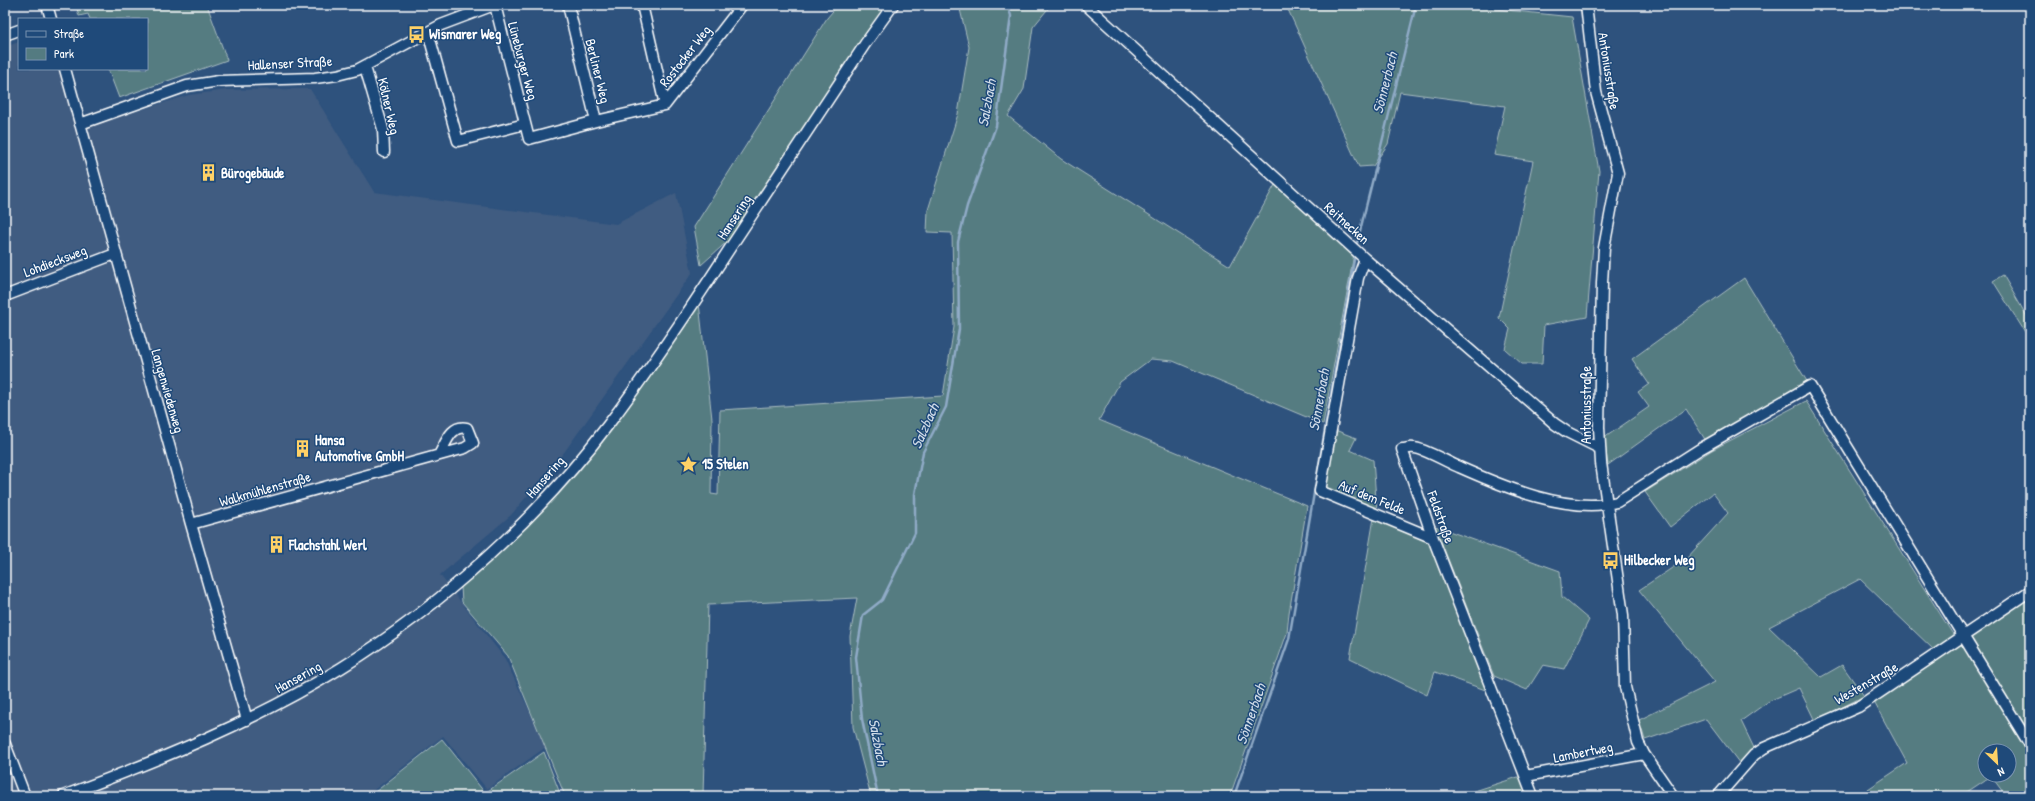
<svg xmlns="http://www.w3.org/2000/svg" width="2035" height="801" font-family="'Patrick Hand',sans-serif">
<style>
.built{fill:#405c81}
.green{fill:#547b81;stroke:#aabdc0;fill-rule:evenodd}
.lines{fill:none;stroke-linecap:round;stroke-linejoin:round}
.stream{stroke:#90abc7;stroke-width:2.5}
.minor-casing{stroke:#fff;stroke-width:13}
.minor{stroke:#1f4a7a;stroke-width:10}
.labels{text-anchor:middle;stroke-width:3;stroke-linejoin:round;paint-order:stroke}
.poi-label{font-size:14px;font-weight:bold;fill:#fff;stroke:#1f4a7a;text-anchor:start}
.street-label{font-size:14px;fill:#fff;stroke:#1f4a7a}
.water-label{font-size:15px;font-style:italic;fill:#d1dce8;stroke:#1f4a7a}
</style>
<rect width="100%" height="100%" fill="#2e527d"/>
<filter id="ink" filterUnits="userSpaceOnUse"><feTurbulence type="fractalNoise" baseFrequency=".025" numOctaves="2"/><feDisplacementMap in="SourceGraphic" scale="8" xChannelSelector="R" yChannelSelector="G"/><feConvolveMatrix kernelMatrix="1 2 1 2 8 2 1 2 1" color-interpolation-filters="sRGB"/></filter>
<g filter="url(#ink)">
<!-- built -->
<path class="built" d="M19 42V69H59L76 130 189 95 227 90 310 89 374 192 616 224 676 193 692 273 565 451 511 515 440 575 505 659 546 747 487 789 443 736 366 796H5V47Z"/>
<!-- green -->
<path class="green" d="M76 5H207L227 60 119 98 108 69H147V19H90L88 14 79 16Z
M838 5H899L855 65 758 214 701 265 694 227 827 18Z
M959 5H1051L1033 27 1024 89 1008 116 1061 159 1230 266 1276 183 1354 254 1323 424 1173 361 1151 359 1120 382 1099 420 1307 506 1289 613 1287 633 1230 796H871L853 727 850 636 857 598 708 605 703 796H565L508 656 462 602 461 587 545 506 699 303 712 419 711 494 718 495 720 410 943 396 954 327 952 233 927 232 928 210 958 114 969 47Z
M1286 5H1458L1572 17 1599 171 1587 317 1544 325 1542 364H1522L1505 349 1510 329 1499 318 1533 161 1494 155 1505 106 1400 92 1388 144 1373 166 1359 167Z
M2003 275 2030 322V340L1993 281Z
M1744 278 1808 383 1706 441 1686 409 1608 465 1604 438 1649 407 1638 392 1649 384 1632 359Z
M1806 401 1954 636 1935 651 1860 579 1769 627 1821 677 1842 665 1864 696 1815 721 1799 688 1769 701 1741 721 1754 748 1740 764 1706 719 1645 740 1639 720 1715 682 1639 590 1687 558 1728 513 1713 493 1670 527 1645 492 1712 450Z
M1335 430 1356 438 1350 450 1373 460 1377 512 1330 493 1325 483Z
M1374 518 1426 538 1433 547 1491 692 1435 672 1427 695 1350 658Z
M1435 526 1560 571 1562 597 1589 620 1564 669 1543 665 1527 690 1494 676Z
M2030 592V743L1965 637Z
M1963 643 2030 750V796H2006L1991 776 1961 796H1870L1868 789 1907 763 1874 702ZM1985 751H2009V775H1985Z
M442 739 485 793 544 752 561 796H370Z
M1518 777H1526L1533 796H1459Z"/>
<g class="lines">
<!-- stream -->
<path class="stream" d="M1356 247 1416 5
M878 796 862 719 856 657 863 615 882 600 915 533V494L923 452 946 407 959 329 958 242 967 206 996 126 1011 16 1008 5
M1234 796 1289 639 1355 254"/>
<defs>
<path id="minor" d="M47 5 51 19
M495 5 529 139 596 121
M568 5 596 121 665 105
M642 5 665 105
M1086 5 1365 259 1555 424 1567 432 1599 448
M1586 5 1596 92 1618 173 1604 248 1602 283 1599 427 1601 463 1623 615 1625 687 1638 742 1644 754 1673 796
M428 32 458 141 525 124
M5 35 19 30
M365 67 383 129 384 152
M65 69 191 524 247 720
M665 105 742 5
M80 124 187 86 219 81 315 78 337 75 357 70 441 25 494 5
M1365 259 1358 278 1320 491 1433 538
M5 296 115 254
M191 524 465 448 473 443 467 428C451 424 446 443 439 455
M5 744 25 796
M1526 776 1644 754
M63 796C159 760 254 722 341 668 440 607 538 518 608 425 651 368 691 308 730 248 775 180 820 112 865 44L893 5
M1533 796 1433 538 1402 449C1406 449 1410 447 1414 448 1423 448 1449 463 1459 467 1504 487 1567 514 1617 502L1700 449 1810 386 2030 745
M1718 796 1754 755 1764 748 1858 707 2030 591"/>
</defs>
<!-- minor casing -->
<use href="#minor" class="minor-casing"/>
<!-- minor -->
<use href="#minor" class="minor"/>
</g>
</g>
<!-- icons -->
<defs>
<symbol id="bus-bare" viewBox="-9 -9 18 18"><path d="M-5-6H5V4H4V6H2V4H-2V6H-4V4H-5ZM-3.5-4V0h7V-4ZM-3.5 1.2v1.5H-2V1.2ZM2 1.2v1.5H3.5V1.2Z" fill="#ffd166" stroke="#1f4a7a" stroke-width="2.5" paint-order="stroke"/></symbol>
<symbol id="building-bare" viewBox="-9 -9 18 18"><path d="M-4-6H4V6H1V3H-1V6H-4ZM-2.5-4.3h1.7v1.8h-1.7ZM.8-4.3h1.7v1.8H.8ZM-2.5-1h1.7V.8h-1.7ZM.8-1h1.7V.8H.8Z" fill="#ffd166" stroke="#1f4a7a" stroke-width="2.5" paint-order="stroke"/></symbol>
<symbol id="sight-bare" viewBox="-9 -9 18 18"><path d="M0-6L1.8-2.2L6-1.7L2.9 1.2L3.7 5.4L0 3.3L-3.7 5.4L-2.9 1.2L-6-1.7L-1.8-2.2Z" fill="#ffd166" stroke="#1f4a7a" stroke-width="2.5" paint-order="stroke"/></symbol>
</defs>
<g fill-rule="evenodd">
<use href="#bus-bare" x="404" y="22" width="25" height="25"/>
<use href="#building-bare" x="196" y="160" width="25" height="25"/>
<use href="#building-bare" x="290" y="436" width="25" height="25"/>
<use href="#sight-bare" x="676" y="452" width="25" height="25"/>
<use href="#building-bare" x="264" y="532" width="25" height="25"/>
<use href="#bus-bare" x="1598" y="548" width="25" height="25"/>
</g>
<g class="labels">
<!-- poi labels -->
<g class="poi-label">
<text x="429" y="39">Wismarer Weg</text>
<text x="221" y="178">Bürogebäude</text>
<text x="315" y="445">Hansa<tspan x="315" dy="16">Automotive GmbH</tspan></text>
<text x="702" y="469">15 Stelen</text>
<text x="289" y="550">Flachstahl Werl</text>
<text x="1624" y="565">Hilbecker Weg</text>
</g>
<!-- street labels -->
<g class="street-label">
<text transform="translate(685 56) rotate(-52)" y="5">Rostocker Weg</text>
<text transform="translate(523 61) rotate(75)" y="5">Lüneburger Weg</text>
<text transform="translate(290 63) rotate(-3)" y="5">Hallenser Straße</text>
<text transform="translate(598 71) rotate(76)" y="5">Berliner Weg</text>
<text transform="translate(1609 71) rotate(81)" y="5">Antoniusstraße</text>
<text transform="translate(389 106) rotate(77)" y="5">Kölner Weg</text>
<text transform="translate(734 217) rotate(-57)" y="5">Hansering</text>
<text transform="translate(1347 223) rotate(42)" y="5">Reitnecken</text>
<text transform="translate(55 261) rotate(-21)" y="5">Lohdiecksweg</text>
<text transform="translate(168 391) rotate(74)" y="5">Langenwiedenweg</text>
<text transform="translate(1586 405) rotate(-90)" y="5">Antoniusstraße</text>
<text transform="translate(545 477) rotate(-49)" y="5">Hansering</text>
<text transform="translate(265 489) rotate(-16)" y="5">Walkmühlenstraße</text>
<text transform="translate(1372 497) rotate(22)" y="5">Auf dem Felde</text>
<text transform="translate(1441 517) rotate(70)" y="5">Feldstraße</text>
<text transform="translate(298 677) rotate(-29)" y="5">Hansering</text>
<text transform="translate(1866 683) rotate(-30)" y="5">Westenstraße</text>
<text transform="translate(1583 752) rotate(-11)" y="5">Lambertweg</text>
</g>
<!-- water labels -->
<g class="water-label">
<text transform="translate(1385 83) rotate(-76)" y="5">Sönnerbach</text>
<text transform="translate(987 103) rotate(-80)" y="5">Salzbach</text>
<text transform="translate(1319 400) rotate(-80)" y="5">Sönnerbach</text>
<text transform="translate(925 426) rotate(-66)" y="5">Salzbach</text>
<text transform="translate(1251 714) rotate(-71)" y="5">Sönnerbach</text>
<text transform="translate(878 742) rotate(79)" y="5">Salzbach</text>
</g>
</g>
<!-- margin -->
<rect width="2035" height="801" fill="none" stroke="#1f4a7a" stroke-width="20"/>
<rect x="10" y="10" width="2015" height="781" fill="none" stroke="#fff" stroke-width="1.5" filter="url(#ink)"/>
<!-- legend -->
<rect x="18" y="18" width="130" height="52" fill="#1f4a7a" stroke="#7992af"/>
<rect x="26" y="31" width="20" height="6" fill="#1f4a7a" stroke="#7992af"/>
<text x="54" y="38" font-size="12" fill="#ffffff">Straße</text>
<rect x="26" y="48" width="20" height="12" fill="#547b81" stroke="#7992af"/>
<text x="54" y="58" font-size="12" fill="#ffffff">Park</text>
<!-- north arrow -->
<g transform="translate(1997 763) rotate(155)"><circle r="19" fill="#1f4a7a" stroke="#7992af"/>
<path d="M0-3L7 15L0 10L-7 15Z" fill="#ffd166"/>
<text y="-6" font-size="11" font-weight="bold" text-anchor="middle" fill="#ffffff">N</text>
</g>
</svg>
